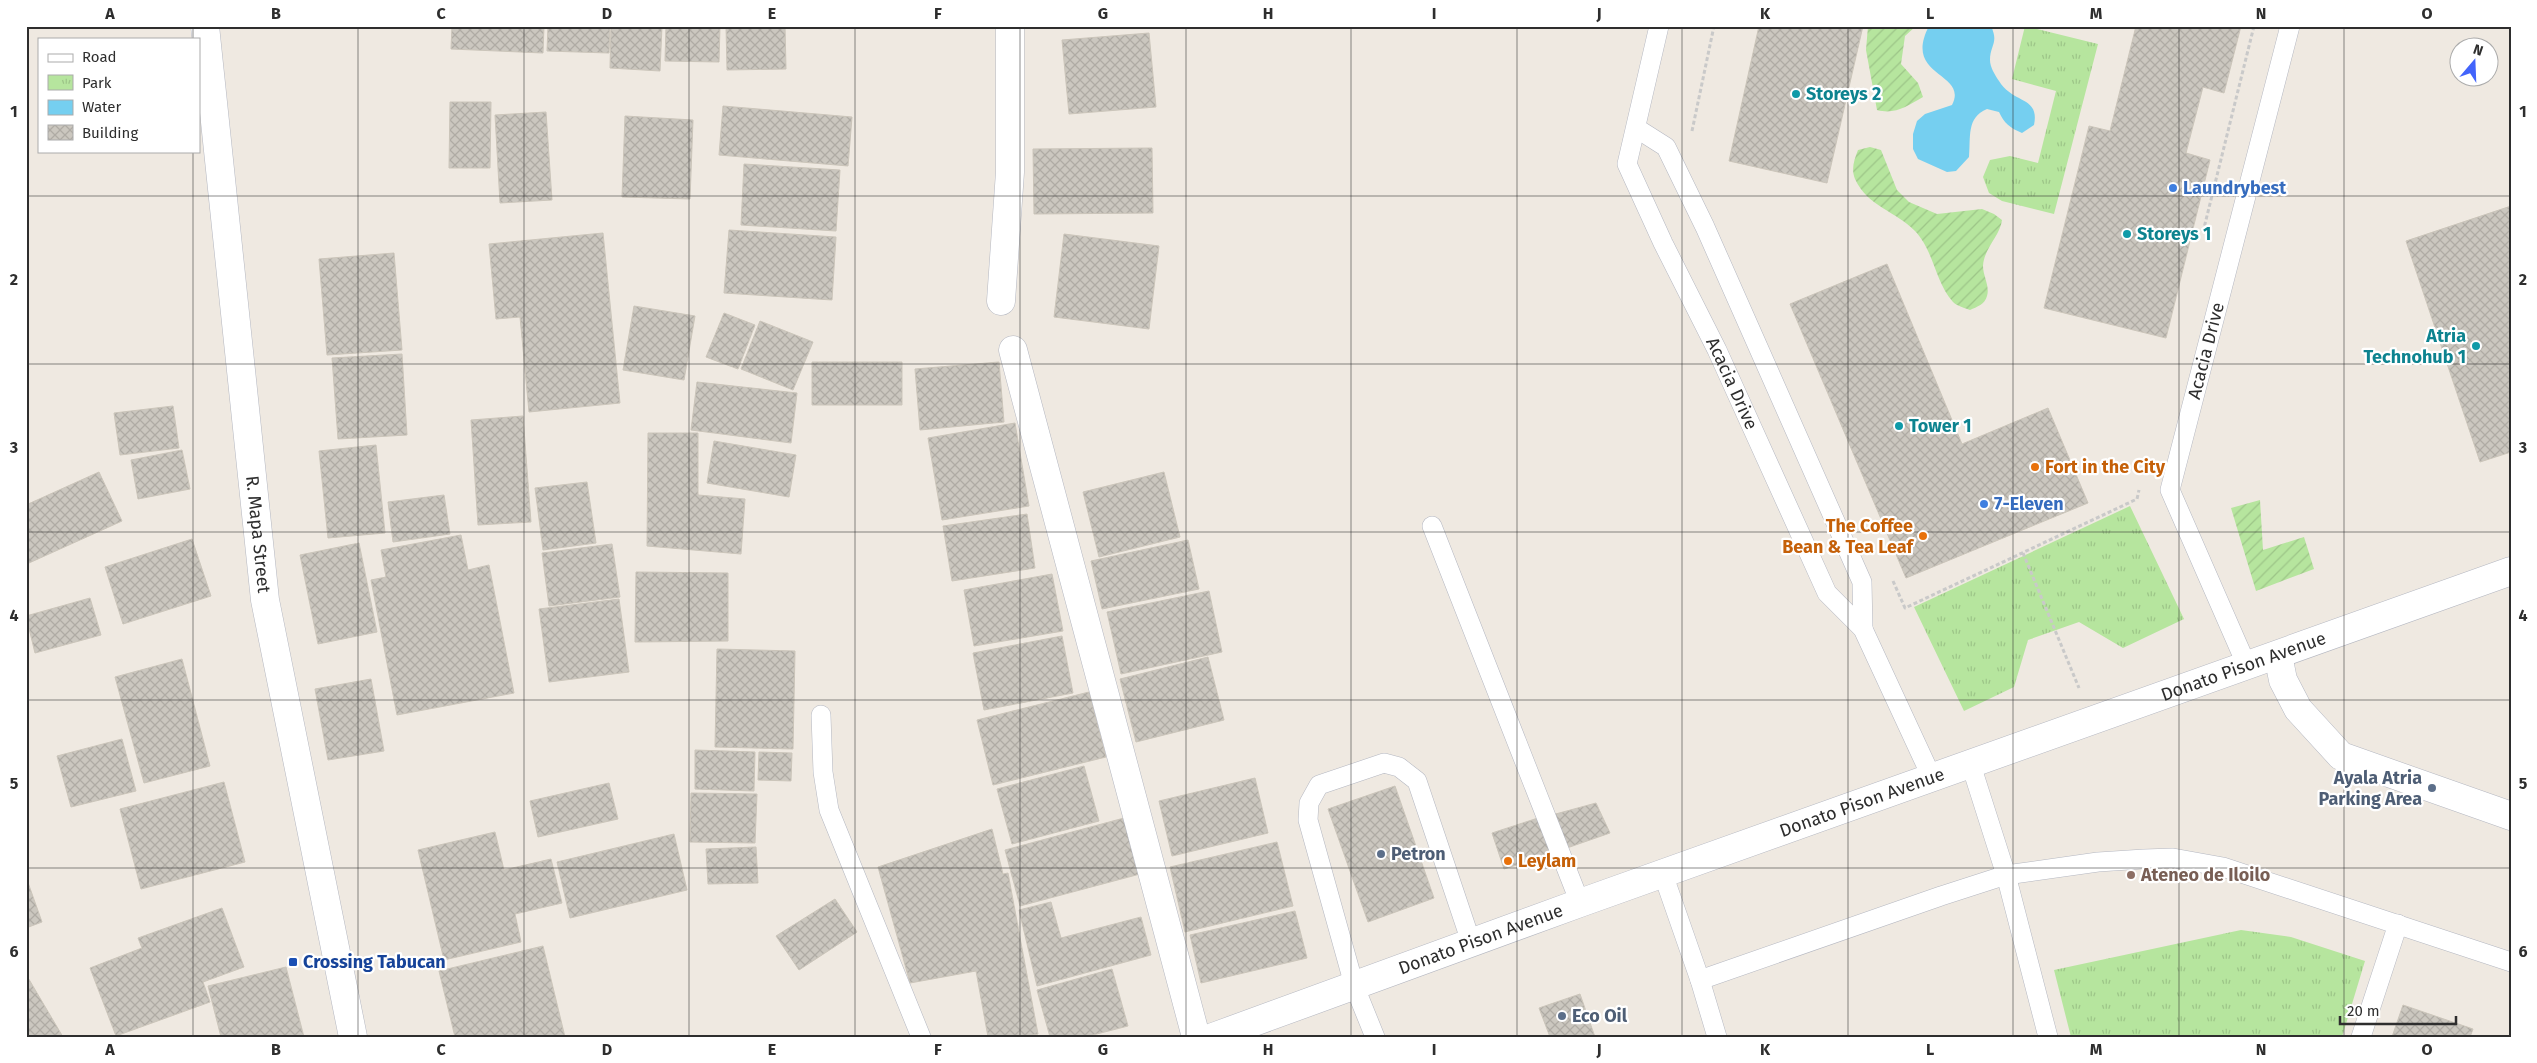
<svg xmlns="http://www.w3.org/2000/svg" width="2537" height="1063" font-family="'Fira Sans',sans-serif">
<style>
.park{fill:url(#park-tufts)}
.garden{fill:url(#garden-furrows)}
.water{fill:#75cff0}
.building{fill:url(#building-cross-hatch);stroke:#cbc5ba}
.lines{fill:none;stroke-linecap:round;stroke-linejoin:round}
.service-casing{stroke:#b4b7c1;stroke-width:20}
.minor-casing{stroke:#b4b7c1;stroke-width:29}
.secondary-casing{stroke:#b4b7c1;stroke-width:29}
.path{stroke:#c9c9c9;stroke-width:3;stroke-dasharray:4 2.5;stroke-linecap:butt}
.service{stroke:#fff;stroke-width:19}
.minor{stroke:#fff;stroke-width:28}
.secondary{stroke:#fff;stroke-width:28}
.grid{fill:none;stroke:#2e2e2e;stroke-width:1;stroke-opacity:0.55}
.culture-dot{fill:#0f9aa8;stroke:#fff;stroke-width:2}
.shop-dot{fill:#3f7fe0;stroke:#fff;stroke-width:2}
.food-dot{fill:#e8710a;stroke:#fff;stroke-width:2}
.service-dot{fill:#5c6f8a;stroke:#fff;stroke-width:2}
.education-dot{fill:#8d6e63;stroke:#fff;stroke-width:2}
.transit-dot{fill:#1a4fb4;stroke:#fff;stroke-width:2}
.labels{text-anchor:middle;stroke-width:4.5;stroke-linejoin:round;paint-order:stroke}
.culture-label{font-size:18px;font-weight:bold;fill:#0d838f;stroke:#fff;text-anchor:start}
.shop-label{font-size:18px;font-weight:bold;fill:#366cbe;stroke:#fff;text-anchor:start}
.street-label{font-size:18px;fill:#2e2e2e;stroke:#fff}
.food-label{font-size:18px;font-weight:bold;fill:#c56008;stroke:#fff;text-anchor:start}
.service-label{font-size:18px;font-weight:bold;fill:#4e5e75;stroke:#fff;text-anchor:start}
.education-label{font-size:18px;font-weight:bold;fill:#785e54;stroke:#fff;text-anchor:start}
.transit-label{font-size:18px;font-weight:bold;fill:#164399;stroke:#fff;text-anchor:start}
.neatline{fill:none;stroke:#2e2e2e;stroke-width:2}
.grid-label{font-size:16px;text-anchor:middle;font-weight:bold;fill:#2e2e2e}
</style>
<defs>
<pattern id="park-tufts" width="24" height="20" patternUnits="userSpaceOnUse" patternTransform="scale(1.25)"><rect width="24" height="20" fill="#b6e59e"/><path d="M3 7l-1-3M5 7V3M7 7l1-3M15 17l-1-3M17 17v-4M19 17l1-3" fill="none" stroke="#9dc588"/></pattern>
<pattern id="garden-furrows" width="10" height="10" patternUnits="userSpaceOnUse" patternTransform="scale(1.25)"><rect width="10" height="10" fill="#b6e59e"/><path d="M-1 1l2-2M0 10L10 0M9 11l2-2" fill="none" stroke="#9dc588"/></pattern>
<pattern id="building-cross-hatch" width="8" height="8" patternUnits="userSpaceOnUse" patternTransform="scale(1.25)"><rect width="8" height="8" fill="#cbc7bf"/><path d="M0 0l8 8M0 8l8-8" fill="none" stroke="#afaba4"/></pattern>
</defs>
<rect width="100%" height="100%" fill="#efe9e1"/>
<!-- park -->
<path class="park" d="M2025 26 2098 44 2054 214 2002 201 1989 193 1983 177 1990 160 2010 156 2038 163 2056 91 2012 79Z
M2130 506 2184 619 2123 648 2079 622 2028 640 2014 687 1964 711 1914 607Z
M2241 930 2291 937 2365 961 2342 1037H2071L2054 970Z"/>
<!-- garden -->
<path class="garden" d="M1868 26H1916L1905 36 1901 64 1918 83 1923 97C1907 106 1895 115 1877 110L1866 50Z
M1870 147 1881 150 1897 190 1909 202 1937 214 1982 209 1994 214 2002 220C2000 236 1984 248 1983 266 1983 276 1990 286 1987 296 1985 304 1977 307 1970 310 1965 308 1957 306 1953 302 1935 282 1934 251 1915 231 1896 211 1868 207 1855 179 1851 169 1854 160 1858 150Z
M2260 500 2263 550 2304 537 2314 569 2256 591 2231 508Z"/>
<!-- water -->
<path class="water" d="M1929 26H1991C1999 43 1990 45 1990 60 1990 67 1995 75 1999 81 2013 104 2040 96 2034 125L2022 133C2010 128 2004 123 1999 112L1987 109C1966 118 1971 137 1969 157L1956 171 1947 172 1918 159 1913 149V134L1917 121 1925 114 1952 105C1969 72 1902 78 1929 26Z"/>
<!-- building -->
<path class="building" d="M452 26H544L543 53 451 49Z
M548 26H610L609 53 547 51Z
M611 26H662L660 71 610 68Z
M666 26H720L719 62 665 61Z
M726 26H785L786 69 727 70Z
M1759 26H1863L1827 183 1729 161Z
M2136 26H2241L2224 93 2203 87 2186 153 2210 160 2166 338 2044 308 2089 126 2110 131Z
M1149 33 1156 107 1069 114 1062 40Z
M450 102H491L490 168H449Z
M723 106 852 117 848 166 719 155Z
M546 112 552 200 500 203 495 115Z
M625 116 693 120 690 199 622 197Z
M1152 148 1153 213 1034 214 1033 149Z
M744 164 840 170 836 231 741 225Z
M2511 206V452L2480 462 2406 241Z
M729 230 836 237 832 300 724 293Z
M603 233 620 403 529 412 520 317 496 319 489 244Z
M1064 234 1159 246 1149 329 1054 317Z
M394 253 402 350 327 355 319 259Z
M1887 264 1962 444 2048 408 2088 503 1906 578 1790 304Z
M634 306 695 316 684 380 623 370Z
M724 313 755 325 738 369 706 357Z
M760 321 813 342 793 390 741 369Z
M402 354 407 435 338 439 332 358Z
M812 362H902V405H812Z
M999 362 1004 422 920 430 915 369Z
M697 382 797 393 791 443 691 430Z
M173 406 179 448 120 455 114 413Z
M523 416 531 522 478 525 471 420Z
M1015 423 1029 506 942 520 928 438Z
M648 433H698V495L745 499 741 554 647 546Z
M714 441 796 455 789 497 707 483Z
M376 445 385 533 328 538 319 451Z
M182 450 190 489 138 499 131 460Z
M99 472 122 521 29 563 26 556V505Z
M1164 472 1180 537 1099 557 1083 492Z
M587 482 596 543 543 550 535 488Z
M444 495 450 534 393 542 388 502Z
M1027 514 1035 568 952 581 943 526Z
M461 535 468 570 489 565 514 693 397 715 371 580 386 577 381 550Z
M192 539 211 596 123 624 105 567Z
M1188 540 1199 589 1102 609 1091 561Z
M359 543 377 632 318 644 300 555Z
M612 544 620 597 549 606 542 553Z
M636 572 728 573V641L635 642Z
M1052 574 1063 631 974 646 964 590Z
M1209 591 1222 652 1121 674 1107 612Z
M90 598 101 635 35 653 26 616Z
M619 599 629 672 549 682 539 609Z
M1062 636 1073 693 984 710 973 653Z
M717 649 795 651 793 749 715 747Z
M1208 657 1224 720 1136 742 1120 679Z
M182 659 210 766 144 783 115 677Z
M371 679 384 751 328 760 315 689Z
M1089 692 1106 757 993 785 977 720Z
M122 739 136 791 71 807 57 756Z
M695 750 755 752 754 791 695 789Z
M759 752 792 753 791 781 758 780Z
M1084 766 1099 821 1012 844 997 789Z
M1255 778 1268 833 1172 856 1159 801Z
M224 782 245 862 141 889 120 809Z
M609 783 618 819 538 837 530 801Z
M1395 786 1434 898 1368 922 1328 809Z
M691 793 757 794 755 843 690 842Z
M1596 803 1610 833 1564 849 1552 815Z
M1541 817 1555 853 1504 869 1492 833Z
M1124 818 1140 874 1020 906 1005 850Z
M992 829 1003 874 1008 873 1038 1034 1021 1037H988L976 971 910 983 878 867Z
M495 832 504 870 551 859 562 903 515 914 521 942 444 960 418 850Z
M674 834 687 890 570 918 557 862Z
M1277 842 1293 906 1185 932 1170 867Z
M756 847 758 883 708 884 706 849Z
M26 877 42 922 26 928Z
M835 899 857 932 799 970 776 936Z
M1051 902 1061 938 1141 917 1151 955 1037 986 1019 910Z
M222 908 244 967 203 982 210 1002 116 1036 90 968 142 948 138 938Z
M1295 911 1307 958 1201 983 1190 935Z
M543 946 565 1037H455L439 971Z
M286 967 304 1037H221L208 986Z
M1112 969 1128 1026 1085 1037H1050L1037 990Z
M26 976H27L63 1037H26Z
M1580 994 1595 1037H1550L1539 1008Z
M2403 1005 2473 1029 2470 1037H2392Z"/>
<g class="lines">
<defs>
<g id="service">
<path id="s1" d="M1659 26 1627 164 1663 243 1717 350 1827 593 1863 629 1932 778"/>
<path d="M1636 128 1666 147 1705 227 1862 582 1863 629"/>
<path d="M1432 526 1580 903"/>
<path id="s2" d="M2247 666 2170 490 2290 26"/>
<path d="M821 715 823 772 829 810 921 1037"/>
<path d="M1971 765 2006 875 2048 1037"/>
<path d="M1663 874 1700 980 1717 1037"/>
<path d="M1700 980 1941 896 2006 875 2098 862 2144 859 2173 858 2223 867 2511 962"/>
<path d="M1375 1037 1354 985 1308 820 1309 803 1319 785 1384 763 1399 767 1417 781 1471 942"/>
<path d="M2361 1037 2398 924"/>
</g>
<path id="minor" d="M1001 301 1010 172V26
M1013 350 1196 1037
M2278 655 2283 680 2298 709 2341 756 2511 816"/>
<g id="secondary">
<path id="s3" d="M205 26 265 600 353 1037"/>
<path id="s4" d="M1213 1037 1580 903 2511 571"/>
</g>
</defs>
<!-- service casing -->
<use href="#service" class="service-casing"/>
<!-- minor casing -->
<use href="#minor" class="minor-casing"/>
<!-- secondary casing -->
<use href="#secondary" class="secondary-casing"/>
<!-- path -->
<path class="path" d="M1692 131 1714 26
M2203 232 2254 26
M2023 553 2079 688
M1893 581 1905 608 2137 499 2139 490"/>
<!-- service -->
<use href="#service" class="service"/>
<!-- minor -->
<use href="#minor" class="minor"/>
<!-- secondary -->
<use href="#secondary" class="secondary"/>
</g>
<!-- grid -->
<path class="grid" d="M193 26V39M358 26V1037M524 26V1037M689 26V1037M855 26V1037M1020 26V1037M1186 26V1037M1351 26V1037M1517 26V1037M1682 26V1037M1848 26V1037M2013 26V1037M2179 26V1037M2344 26V1037M193 151V1037M26 196H2511M26 364H2511M26 532H2511M26 700H2511M26 868H2511"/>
<!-- markers -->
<g class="culture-dot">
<circle cx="1796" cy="94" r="5"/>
<circle cx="2127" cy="234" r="5"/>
<circle cx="2476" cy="346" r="5"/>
<circle cx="1899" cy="426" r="5"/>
</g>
<g class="shop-dot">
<circle cx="2173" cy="188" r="5"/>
<circle cx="1984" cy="504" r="5"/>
</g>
<g class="food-dot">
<circle cx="2035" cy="467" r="5"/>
<circle cx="1923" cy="536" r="5"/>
<circle cx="1508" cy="861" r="5"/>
</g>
<g class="service-dot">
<circle cx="2432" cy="788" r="5"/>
<circle cx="1381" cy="854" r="5"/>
<circle cx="1562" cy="1016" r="5"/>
</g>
<circle class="education-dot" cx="2131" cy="875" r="5"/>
<rect class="transit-dot" x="288" y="957" width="10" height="10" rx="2.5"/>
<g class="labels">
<!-- culture labels -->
<g class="culture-label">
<text x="1806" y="100">Storeys 2</text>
<text x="2137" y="240">Storeys 1</text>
<text x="2466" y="342" text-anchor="end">Atria<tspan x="2466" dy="21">Technohub 1</tspan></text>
<text x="1909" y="432">Tower 1</text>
</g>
<!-- shop labels -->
<g class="shop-label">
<text x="2183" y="194">Laundrybest</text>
<text x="1994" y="510">7-Eleven</text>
</g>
<!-- street labels -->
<g class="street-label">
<text dy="6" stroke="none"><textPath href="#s2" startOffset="336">Acacia Drive</textPath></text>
<text dy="6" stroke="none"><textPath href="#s1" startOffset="385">Acacia Drive</textPath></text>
<text dy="6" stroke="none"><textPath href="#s3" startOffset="511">R. Mapa Street</textPath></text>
<text dy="6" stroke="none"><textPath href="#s4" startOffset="1095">Donato Pison Avenue</textPath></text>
<text dy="6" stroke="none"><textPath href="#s4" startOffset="690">Donato Pison Avenue</textPath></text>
<text dy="6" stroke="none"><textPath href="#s4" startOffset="285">Donato Pison Avenue</textPath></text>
</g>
<!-- food labels -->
<g class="food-label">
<text x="2045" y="473">Fort in the City</text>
<text x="1913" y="532" text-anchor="end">The Coffee<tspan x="1913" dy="21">Bean &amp; Tea Leaf</tspan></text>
<text x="1518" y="867">Leylam</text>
</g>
<!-- service labels -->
<g class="service-label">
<text x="2422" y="784" text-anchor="end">Ayala Atria<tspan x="2422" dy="21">Parking Area</tspan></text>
<text x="1391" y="860">Petron</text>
<text x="1572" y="1022">Eco Oil</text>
</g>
<!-- education labels -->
<g class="education-label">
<text x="2141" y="881">Ateneo de Iloilo</text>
</g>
<!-- transit labels -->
<g class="transit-label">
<text x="303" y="968">Crossing Tabucan</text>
</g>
</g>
<!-- border -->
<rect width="2537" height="1063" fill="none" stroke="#ffffff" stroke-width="55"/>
<!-- legend -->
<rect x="38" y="38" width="162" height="115" fill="#ffffff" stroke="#ababab"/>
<rect x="48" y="54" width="25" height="8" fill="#ffffff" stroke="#ababab"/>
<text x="82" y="62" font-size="15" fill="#2e2e2e">Road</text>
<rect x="48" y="75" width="25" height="15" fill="url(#park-tufts)" stroke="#ababab"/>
<text x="82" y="88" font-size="15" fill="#2e2e2e">Park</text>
<rect x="48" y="100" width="25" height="15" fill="#75cff0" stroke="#ababab"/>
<text x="82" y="112" font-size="15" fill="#2e2e2e">Water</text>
<rect x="48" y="125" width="25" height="15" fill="url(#building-cross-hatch)" stroke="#ababab"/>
<text x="82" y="138" font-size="15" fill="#2e2e2e">Building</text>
<!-- north arrow -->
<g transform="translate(2474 62) rotate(19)"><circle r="24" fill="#ffffff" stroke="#ababab"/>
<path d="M0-4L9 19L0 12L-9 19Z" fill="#4264fb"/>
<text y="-8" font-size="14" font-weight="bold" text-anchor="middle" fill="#2e2e2e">N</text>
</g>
<!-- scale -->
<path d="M2340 1016v8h116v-8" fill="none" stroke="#2e2e2e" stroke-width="2.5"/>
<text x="2347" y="1016" font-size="15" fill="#2e2e2e" stroke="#ffffff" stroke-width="4" paint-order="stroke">20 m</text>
<rect x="28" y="28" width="2482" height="1008" class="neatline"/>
<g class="grid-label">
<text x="110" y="19">A</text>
<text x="276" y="19">B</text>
<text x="441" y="19">C</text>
<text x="607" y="19">D</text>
<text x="772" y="19">E</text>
<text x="938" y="19">F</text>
<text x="1103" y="19">G</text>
<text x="1268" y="19">H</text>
<text x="1434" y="19">I</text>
<text x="1599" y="19">J</text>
<text x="1765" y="19">K</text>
<text x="1930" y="19">L</text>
<text x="2096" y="19">M</text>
<text x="2261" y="19">N</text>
<text x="2427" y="19">O</text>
<text x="14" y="117">1</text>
<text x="2523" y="117">1</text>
<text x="14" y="285">2</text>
<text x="2523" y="285">2</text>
<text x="14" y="453">3</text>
<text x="2523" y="453">3</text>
<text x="14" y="621">4</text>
<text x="2523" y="621">4</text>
<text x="14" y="789">5</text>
<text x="2523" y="789">5</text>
<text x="14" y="957">6</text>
<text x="2523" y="957">6</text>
<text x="110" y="1055">A</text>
<text x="276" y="1055">B</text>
<text x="441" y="1055">C</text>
<text x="607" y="1055">D</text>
<text x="772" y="1055">E</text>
<text x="938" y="1055">F</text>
<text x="1103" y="1055">G</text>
<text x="1268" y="1055">H</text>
<text x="1434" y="1055">I</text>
<text x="1599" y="1055">J</text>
<text x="1765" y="1055">K</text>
<text x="1930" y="1055">L</text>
<text x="2096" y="1055">M</text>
<text x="2261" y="1055">N</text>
<text x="2427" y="1055">O</text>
</g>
</svg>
